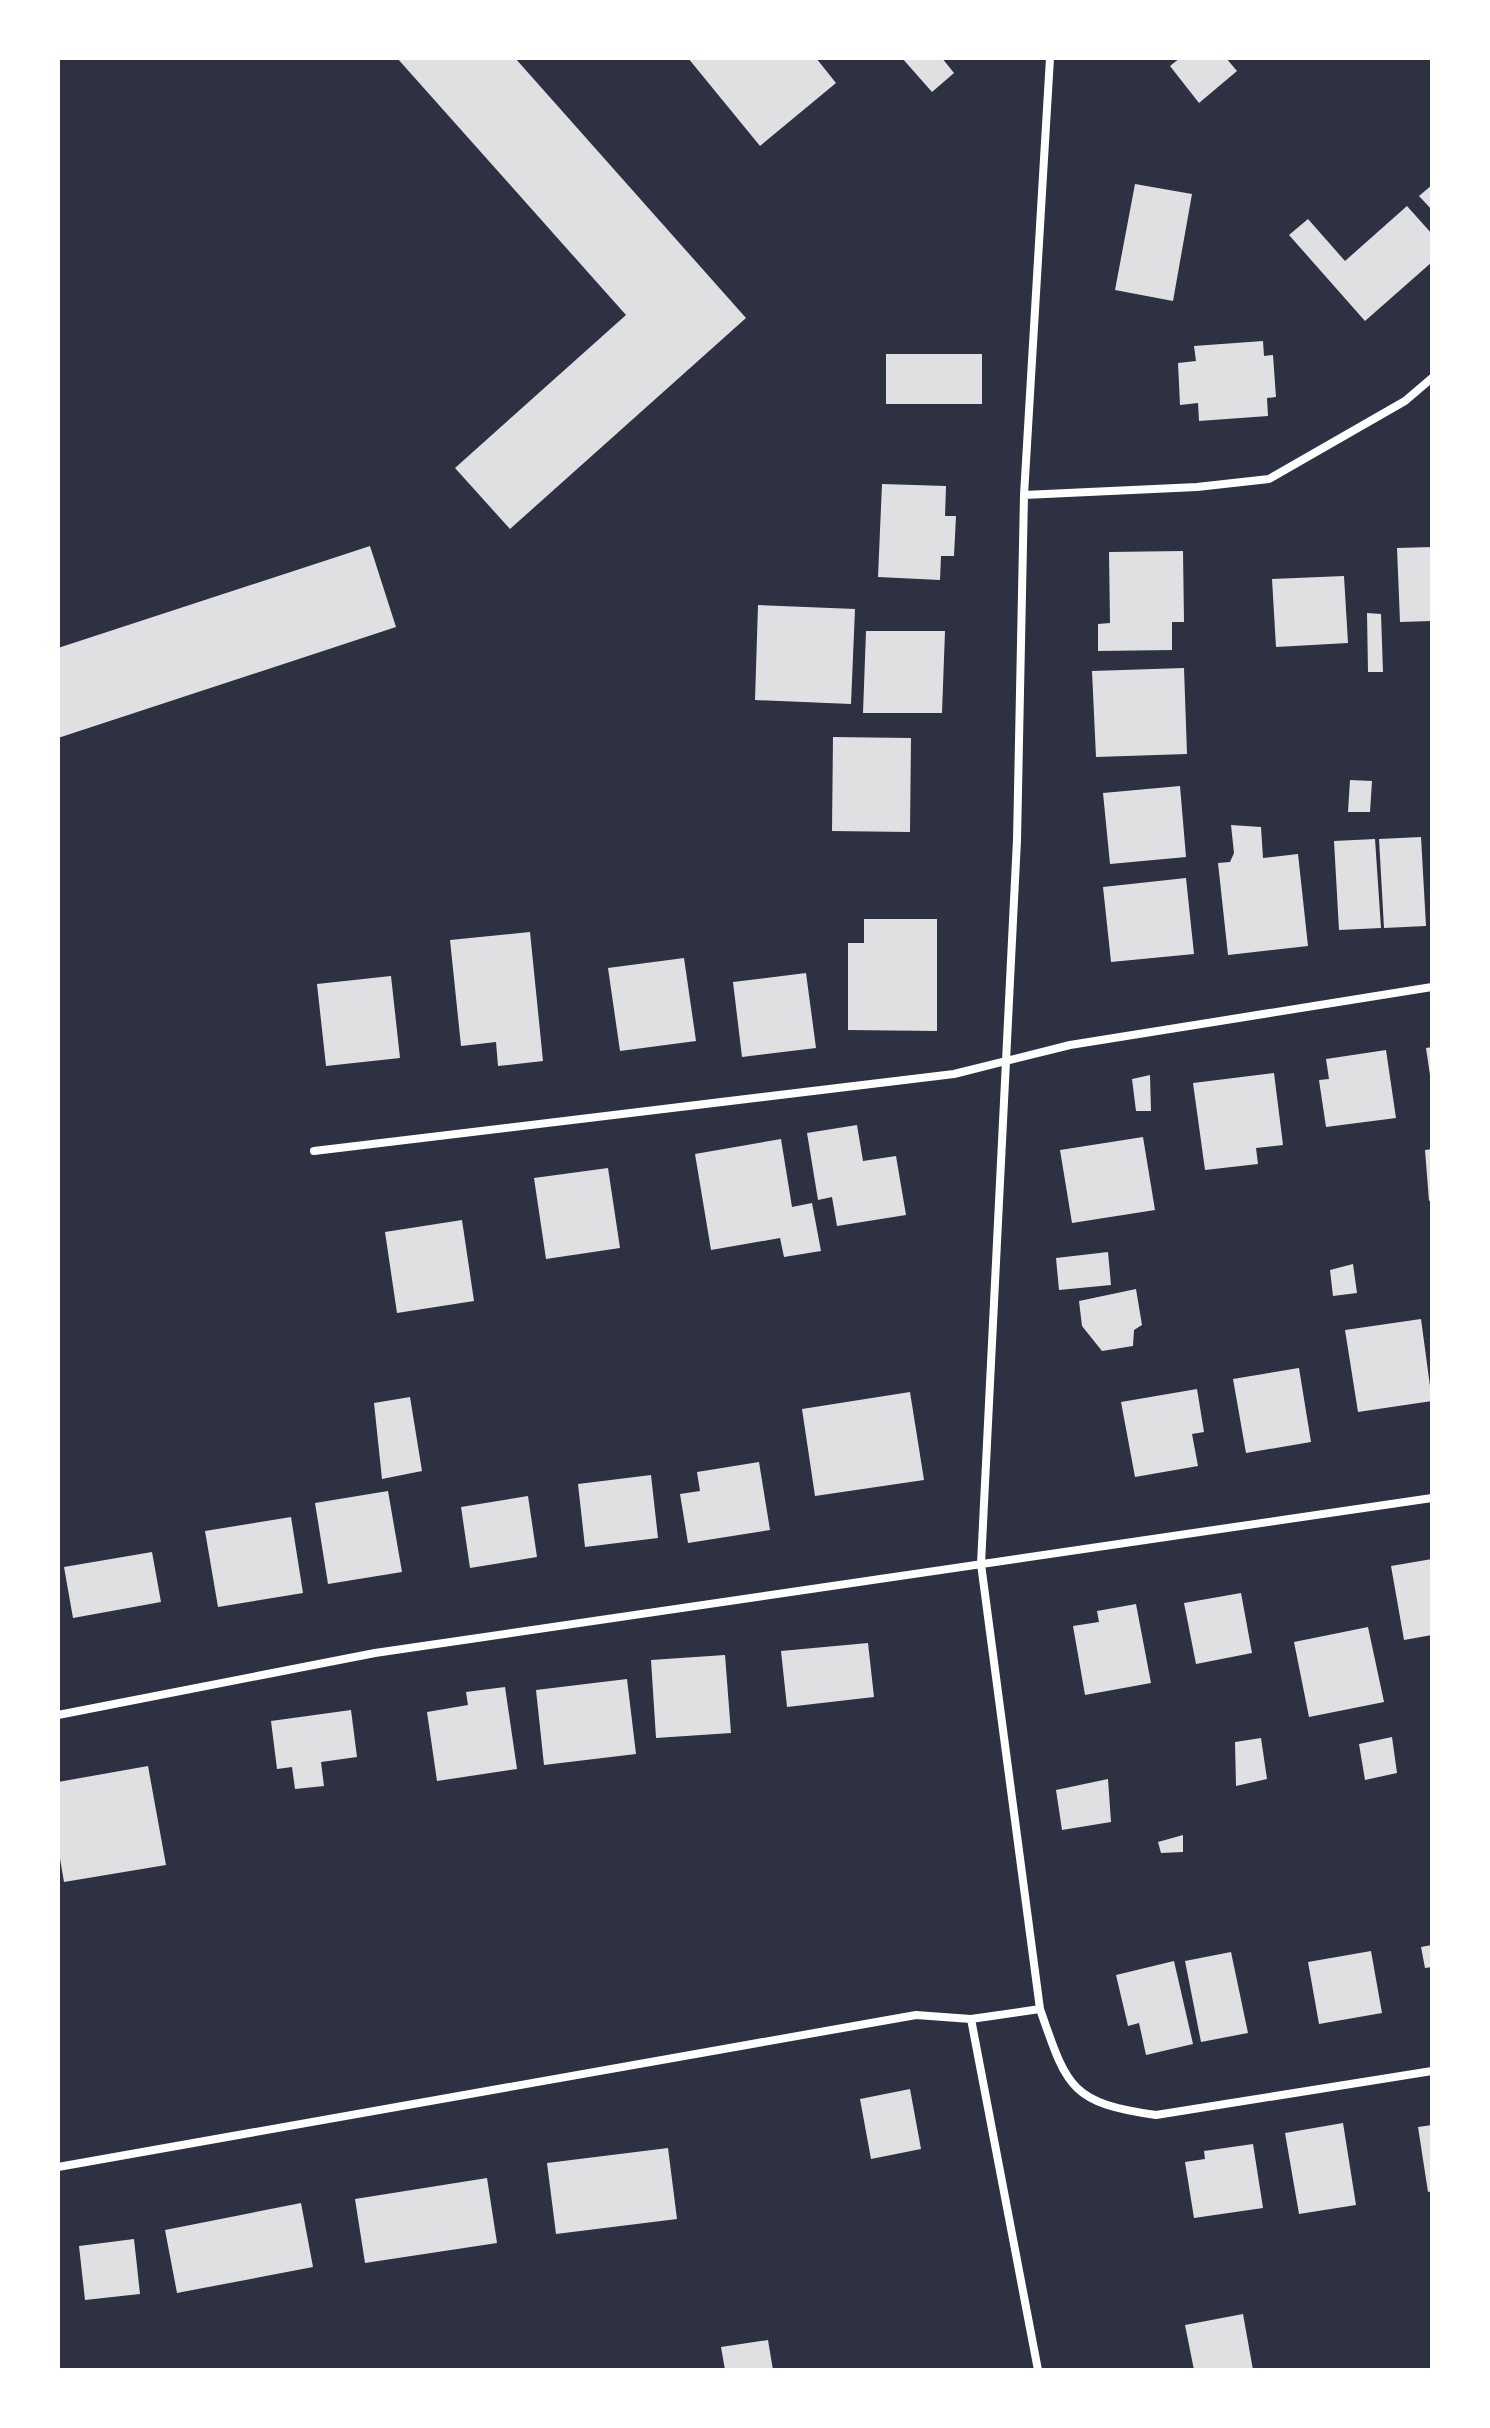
<svg xmlns="http://www.w3.org/2000/svg" width="1490" height="2428" font-family="'Sofia Sans Condensed',sans-serif">
<style>
.building{fill:#e0e0e3}
.lines{fill:none;stroke-linecap:round;stroke-linejoin:round}
.minor{stroke:#fff;stroke-width:8}
</style>
<rect width="100%" height="100%" fill="#2d3142"/>
<!-- building -->
<path class="building" d="M397 58H515L746 318 510 529 455 468 626 315Z
M688 58H816L836 83 760 146Z
M902 58H942L954 73 932 92Z
M1180 58H1226L1237 71 1199 103 1170 66Z
M1135 184 1192 194 1173 301 1115 290Z
M1432 185V210L1419 196Z
M1407 206 1432 234V262L1365 321 1289 235 1308 219 1345 261Z
M1263 341 1264 356 1273 355 1276 397 1267 398 1268 416 1199 421 1198 403 1180 405 1178 363 1196 361 1194 346Z
M886 354H982V404H886Z
M882 484 946 486 945 516H956L954 556H941L940 580 878 577Z
M370 546 396 627 58 738V648Z
M1432 547V621L1400 622 1397 548Z
M1183 551 1184 622H1172V650L1098 651V624L1110 623 1109 552Z
M1344 576 1348 643 1276 647 1272 579Z
M758 605 855 609 851 704 755 700Z
M1367 613 1381 614 1383 672H1368Z
M866 631H945L942 713H863Z
M1184 668 1187 754 1096 757 1092 671Z
M833 737 911 738 910 832 832 831Z
M1350 780 1372 781 1370 812H1348Z
M1180 786 1186 857 1110 864 1103 793Z
M1231 825 1261 827 1263 858 1298 854 1308 946 1228 955 1218 863 1230 862 1234 853Z
M1421 837 1426 926 1384 928 1379 839Z
M1375 839 1381 928 1339 930 1334 841Z
M1186 878 1194 954 1111 962 1103 887Z
M864 919H937V1031L848 1030V943H864Z
M530 932 543 1061 498 1066 496 1042 461 1046 450 940Z
M684 958 696 1041 620 1051 608 968Z
M806 973 816 1048 742 1057 733 982Z
M391 976 400 1058 326 1066 317 984Z
M1432 1047V1075H1430L1426 1048Z
M1386 1050 1396 1118 1326 1127 1319 1080 1329 1079 1326 1059Z
M1274 1073 1283 1145 1256 1148 1258 1164 1205 1170 1193 1083Z
M1150 1075 1151 1111H1136L1132 1079Z
M857 1125 863 1161 896 1156 906 1215 837 1226 832 1197 818 1200 807 1133Z
M1143 1137 1155 1210 1072 1223 1060 1150Z
M781 1139 792 1207 812 1203 821 1251 784 1257 780 1238 711 1250 695 1154Z
M1432 1149V1200L1429 1201 1425 1150Z
M608 1168 620 1248 546 1259 534 1178Z
M462 1220 474 1301 397 1313 385 1232Z
M1108 1252 1111 1285 1059 1290 1056 1258Z
M1353 1264 1357 1293 1333 1296 1330 1270Z
M1136 1289 1142 1325 1134 1330 1133 1346 1102 1351 1082 1326 1079 1301Z
M1421 1319 1432 1401 1358 1412 1345 1330Z
M1299 1368 1311 1442 1246 1453 1233 1379Z
M1197 1389 1204 1432 1192 1434 1198 1466 1135 1477 1121 1402Z
M910 1392 924 1480 815 1496 802 1409Z
M410 1397 422 1471 382 1479 374 1403Z
M759 1462 770 1530 688 1543 680 1494 700 1491 697 1472Z
M651 1475 658 1538 585 1547 578 1484Z
M388 1491 402 1572 328 1584 315 1503Z
M528 1496 537 1557 470 1568 461 1507Z
M291 1517 303 1593 218 1607 205 1531Z
M152 1552 161 1602 73 1618 64 1567Z
M1432 1559V1635L1404 1640 1391 1566Z
M1241 1593 1252 1653 1196 1664 1184 1603Z
M1136 1604 1151 1683 1085 1695 1073 1626 1099 1622 1097 1611Z
M1368 1627 1384 1702 1309 1717 1294 1642Z
M868 1643 874 1697 787 1707 781 1651Z
M725 1655 731 1733 656 1738 651 1660Z
M627 1679 636 1754 544 1765 536 1690Z
M505 1687 517 1769 437 1781 427 1712 468 1705 466 1692Z
M351 1710 357 1757 321 1762 324 1786 295 1789 292 1767 277 1769 271 1721Z
M1392 1737 1397 1773 1365 1780 1359 1744Z
M1261 1738 1267 1779 1236 1786 1235 1742Z
M148 1766 166 1865 64 1882 58 1847V1782Z
M1108 1779 1111 1822 1062 1830 1056 1790Z
M1183 1835V1852L1161 1853 1158 1842Z
M1432 1945V1967L1425 1968 1421 1947Z
M1371 1951 1382 2013 1319 2024 1308 1962Z
M1231 1952 1248 2033 1201 2042 1185 1961Z
M1174 1961 1193 2044 1146 2055 1139 2023 1128 2026 1116 1975Z
M910 2089 921 2149 871 2159 860 2099Z
M1343 2123 1356 2205 1299 2214 1285 2133Z
M1432 2125V2191L1428 2192 1418 2127Z
M1253 2144 1263 2208 1194 2218 1185 2162 1205 2159 1204 2151Z
M668 2148 677 2219 556 2234 547 2163Z
M487 2178 497 2243 365 2263 355 2199Z
M301 2203 313 2267 177 2293 165 2230Z
M134 2239 140 2294 85 2300 79 2246Z
M1243 2314 1253 2370H1194L1185 2325Z
M768 2340 773 2370H725L721 2347Z"/>
<g class="lines">
<!-- minor -->
<path class="minor" d="M1050 58 1024 495 1017 840 981 1564 1040 2009C1067 2087 1070 2103 1156 2115L1432 2071
M1024 495 1197 487 1269 479 1405 401 1432 378
M314 1151 954 1074 1070 1045 1432 987
M58 1715 375 1653 1432 1498
M971 2019 1038 2370
M58 2167 916 2015 971 2019 1040 2009"/>
</g>
<!-- border -->
<rect width="1490" height="2428" fill="none" stroke="#ffffff" stroke-width="120"/>
</svg>
